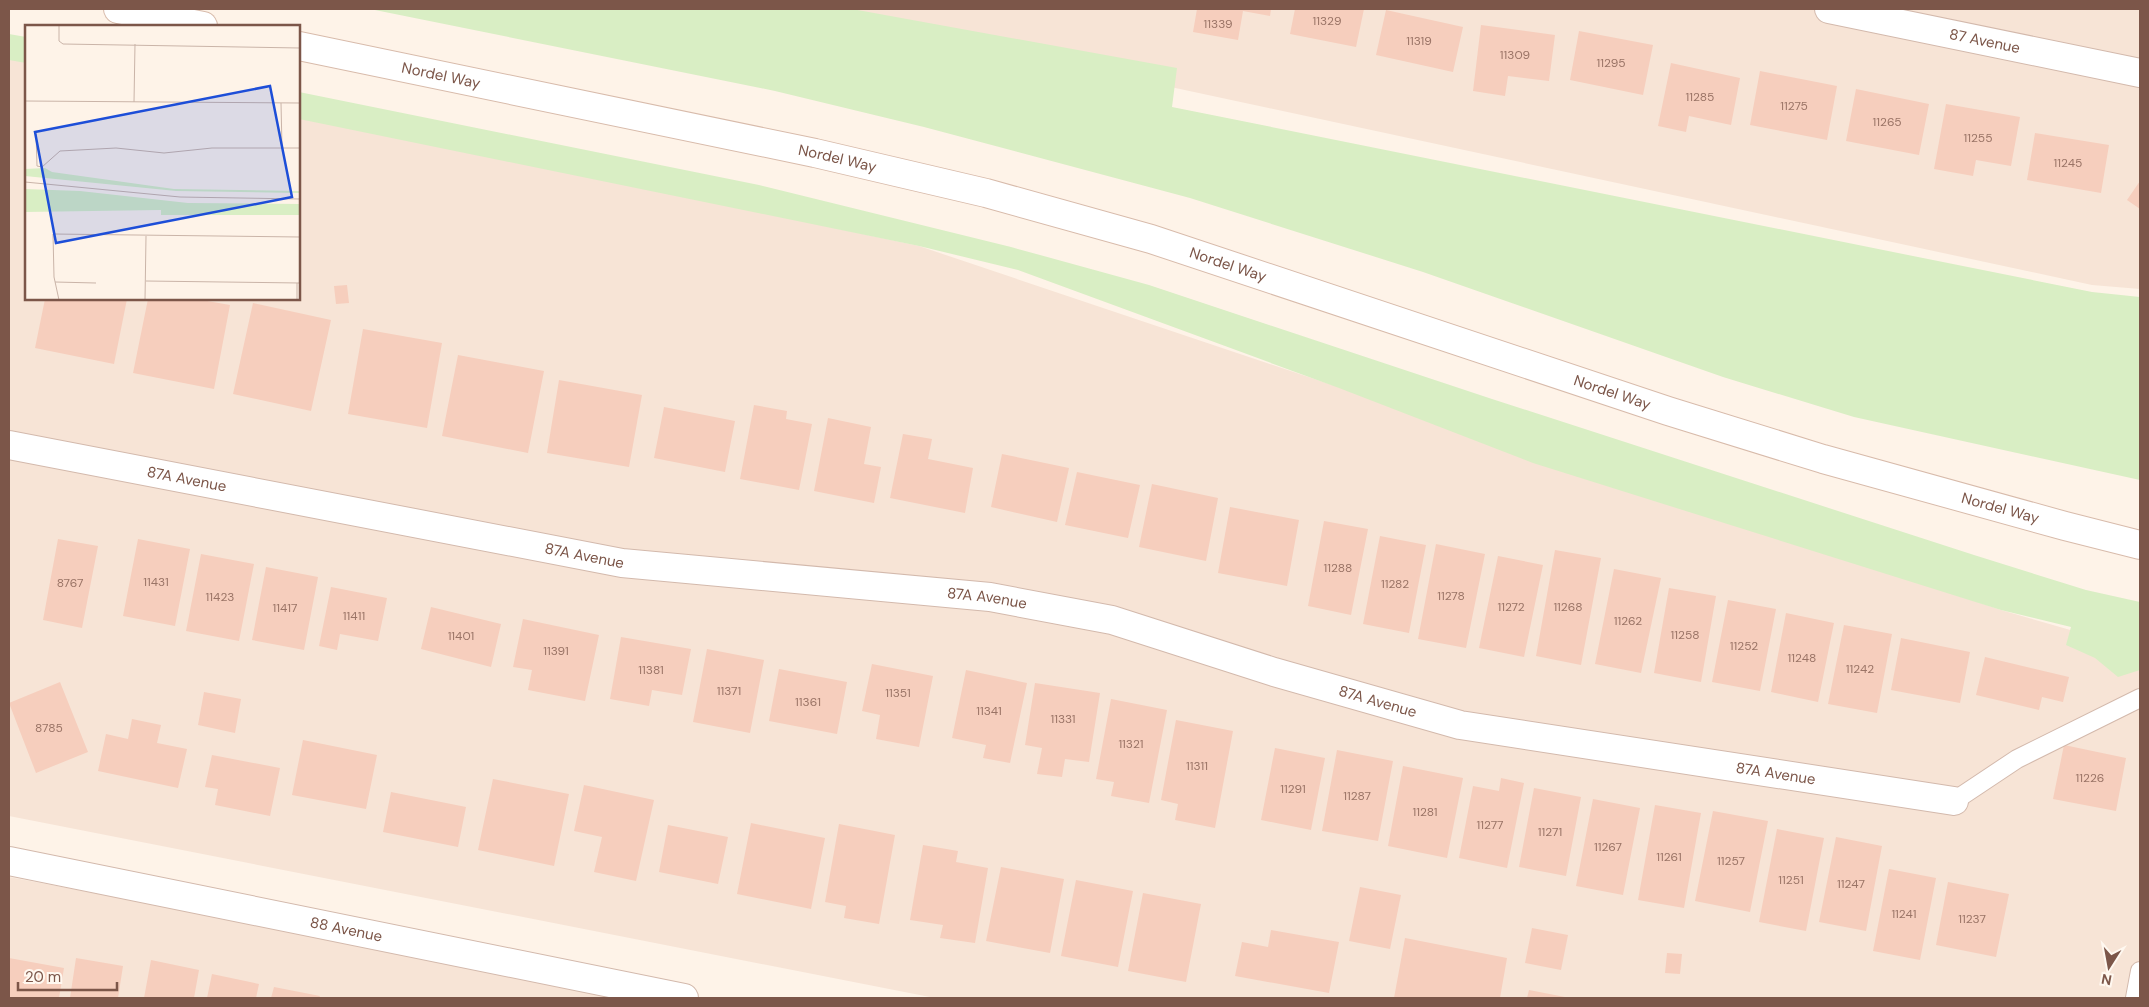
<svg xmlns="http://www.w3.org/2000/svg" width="2149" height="1007" font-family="'DM Sans',sans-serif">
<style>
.residential{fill:#f7e4d6}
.green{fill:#d9eec4}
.building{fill:#f6cebd}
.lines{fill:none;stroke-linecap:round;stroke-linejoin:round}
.service-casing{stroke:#d3b9ac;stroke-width:20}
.minor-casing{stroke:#d3b9ac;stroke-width:30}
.secondary-casing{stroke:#d8bbab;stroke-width:30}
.service{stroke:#fff;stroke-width:18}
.minor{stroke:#fff;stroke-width:28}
.secondary{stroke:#fff;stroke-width:28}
.labels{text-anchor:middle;stroke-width:4;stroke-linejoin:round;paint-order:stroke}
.number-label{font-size:12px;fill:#9a7466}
.street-label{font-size:15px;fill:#7c5649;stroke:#fff8f0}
.inset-road{fill:none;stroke:#cab4a8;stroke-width:1}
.view{fill:#1d4ed8;fill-opacity:0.15;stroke:#1d4ed8;stroke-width:2.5}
.inset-edge{fill:none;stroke:#7c5649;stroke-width:2.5}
</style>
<rect width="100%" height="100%" fill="#fef3e8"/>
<!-- residential -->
<path class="residential" d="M808 9H2140V289L2092 285Z
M9 53 26 56V299H299V114L919 246 2001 610 2140 650V998H935L9 816Z
M9 877 648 998H9Z"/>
<!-- green -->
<path class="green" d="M370 9H852L1177 68 1172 107 2092 292 2140 297V480L1854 417 1723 377 1423 272 1190 198 924 127 775 91Z
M9 34 26 37V63L9 60Z
M299 92 759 185 1011 247 1149 285 1492 399 1974 555 2086 590 2140 602V670L2118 677 2095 658 2066 645 2071 627 2001 610 1533 463 1339 388 1018 270 919 246 299 119Z"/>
<!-- building -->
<path class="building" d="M1197 9H1271L1270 16 1243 11 1238 40 1193 32Z
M1295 9H1364L1356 47 1290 34Z
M1386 10 1463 27 1453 72 1376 55Z
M1481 25 1555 35 1549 81 1508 76 1505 96 1473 91Z
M1579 31 1653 45 1643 95 1570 80Z
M1671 63 1740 78 1731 125 1689 116 1686 132 1658 126Z
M1760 71 1837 86 1827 140 1750 125Z
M1856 89 1929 104 1919 155 1846 141Z
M1946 104 2020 117 2011 166 1976 160 1973 176 1934 169Z
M2035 133 2109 145 2101 193 2027 180Z
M2140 181V209L2127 200Z
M347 285 349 303 336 304 334 286Z
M45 299H127L114 364 35 348Z
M148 299H196L230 305 214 389 133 373Z
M253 303 331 320 311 411 233 394Z
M363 329 442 343 427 428 348 414Z
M458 355 544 371 528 453 442 436Z
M559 380 642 395 629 467 547 453Z
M754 405 787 411 786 419 812 424 799 490 740 479Z
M664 407 735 421 725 472 654 458Z
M828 418 871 427 864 464 881 467 874 503 814 491Z
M903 434 932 439 928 459 973 468 965 513 890 498Z
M1002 454 1069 468 1057 522 991 507Z
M1077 472 1140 485 1128 538 1065 525Z
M1152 484 1218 498 1206 561 1139 547Z
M1230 507 1299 520 1287 586 1218 573Z
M1324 521 1368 529 1351 615 1308 606Z
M1380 536 1426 545 1409 633 1363 624Z
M58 539 98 546 82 628 43 620Z
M138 539 190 549 175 626 123 616Z
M1436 544 1485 554 1466 648 1418 639Z
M1555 550 1601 558 1581 665 1536 656Z
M201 554 254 564 239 641 186 631Z
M1498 556 1543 565 1524 657 1479 648Z
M266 567 318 577 304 650 252 640Z
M1614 569 1661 578 1641 673 1595 664Z
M331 587 387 598 378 641 340 634 337 650 319 646Z
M1669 588 1716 596 1701 682 1654 673Z
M1728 600 1776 609 1760 691 1712 682Z
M431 607 501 624 491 667 421 649Z
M1786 613 1834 623 1818 702 1771 692Z
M523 619 599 635 585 701 528 690 532 670 513 667Z
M1844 625 1892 634 1877 713 1828 704Z
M621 637 691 649 682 695 652 690 649 706 610 699Z
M1901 638 1970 652 1960 703 1891 690Z
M707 649 764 660 750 733 693 722Z
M1985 657 2069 677 2063 702 2042 697 2039 710 1976 695Z
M872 664 933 676 919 747 876 739 880 715 862 711Z
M779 669 847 682 837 734 769 721Z
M966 670 1027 683 1010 763 983 758 986 745 952 738Z
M60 682 88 752 36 773 9 703Z
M1035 683 1100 693 1089 762 1065 759 1062 777 1037 774 1042 748 1025 745Z
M204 692 241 699 235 733 198 725Z
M1111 699 1167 710 1149 803 1111 796 1114 782 1096 779Z
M132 719 161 725 157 743 187 749 178 788 98 771 106 734 128 739Z
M1176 720 1233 731 1215 828 1175 820 1178 804 1161 800Z
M303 740 377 755 366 809 292 795Z
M2064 745 2126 758 2116 811 2053 799Z
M1275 748 1325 758 1311 830 1261 820Z
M1337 750 1393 761 1378 841 1322 831Z
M212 755 280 768 270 816 215 805 218 789 205 787Z
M1403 766 1463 778 1447 858 1388 846Z
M1501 778 1524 783 1507 868 1459 858 1473 786 1499 791Z
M493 779 569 794 554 866 478 850Z
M584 785 654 800 636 881 594 872 602 837 574 831Z
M1534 788 1581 797 1566 876 1519 867Z
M391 792 466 807 458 847 383 832Z
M1593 799 1640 808 1623 895 1576 886Z
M1655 805 1701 813 1684 908 1638 900Z
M1713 811 1768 821 1750 912 1695 901Z
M751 823 825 838 811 909 737 894Z
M839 824 895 835 879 924 844 918 846 906 825 902Z
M668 825 728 837 718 884 659 872Z
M1777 829 1824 838 1806 931 1759 922Z
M1836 837 1882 846 1866 931 1819 922Z
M923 845 958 851 956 862 988 868 975 943 940 938 943 925 910 920Z
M1001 867 1064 879 1050 953 986 941Z
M1889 869 1936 878 1920 960 1873 951Z
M1076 880 1133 891 1118 967 1061 956Z
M1948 882 2009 894 1996 957 1936 945Z
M1360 887 1401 895 1390 949 1349 941Z
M1143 893 1201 904 1186 982 1128 971Z
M1532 928 1568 935 1561 970 1525 963Z
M1271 930 1339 942 1329 993 1235 976 1242 942 1268 947Z
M1405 938 1507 958 1500 998H1394Z
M1667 953 1682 954 1680 974 1665 973Z
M9 958 64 968 59 998H9Z
M76 958 123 966 118 998H70Z
M151 960 199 970 194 998H144Z
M212 974 259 984 256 998H207Z
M274 987 320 996 319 998H271Z
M1529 990 1565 997V998H1527Z"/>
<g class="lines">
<defs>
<path id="service" d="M1954 801 2017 759 2140 698
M2135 998 2140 971"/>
<g id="minor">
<path id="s1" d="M1829 9 2140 73"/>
<path id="s2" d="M9 445 622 563 990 597 1112 620 1274 672 1460 725 1954 801"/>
<path id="s3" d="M9 861 684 998"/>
</g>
<g id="secondary">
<path d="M118 9 203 26"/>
<path id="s4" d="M299 46 815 153 986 193 1151 239 1668 411 1823 459 2065 526 2140 545"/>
</g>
</defs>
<!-- service casing -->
<use href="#service" class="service-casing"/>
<!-- minor casing -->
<use href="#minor" class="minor-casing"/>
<!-- secondary casing -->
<use href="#secondary" class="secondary-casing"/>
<!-- service -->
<use href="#service" class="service"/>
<!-- minor -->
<use href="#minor" class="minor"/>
<!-- secondary -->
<use href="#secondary" class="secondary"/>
</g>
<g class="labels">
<!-- number labels -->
<g class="number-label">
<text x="1327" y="25">11329</text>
<text x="1218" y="28">11339</text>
<text x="1419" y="45">11319</text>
<text x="1515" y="59">11309</text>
<text x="1611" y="67">11295</text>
<text x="1700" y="101">11285</text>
<text x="1794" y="110">11275</text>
<text x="1887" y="126">11265</text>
<text x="1978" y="142">11255</text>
<text x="2068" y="167">11245</text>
<text x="1338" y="572">11288</text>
<text x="156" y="586">11431</text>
<text x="70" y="587">8767</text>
<text x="1395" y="588">11282</text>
<text x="1451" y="600">11278</text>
<text x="220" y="601">11423</text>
<text x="1511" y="611">11272</text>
<text x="1568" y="611">11268</text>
<text x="285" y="612">11417</text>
<text x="354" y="620">11411</text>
<text x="1628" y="625">11262</text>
<text x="1685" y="639">11258</text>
<text x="461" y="640">11401</text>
<text x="1744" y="650">11252</text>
<text x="556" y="655">11391</text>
<text x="1802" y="662">11248</text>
<text x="1860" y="673">11242</text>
<text x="651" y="674">11381</text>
<text x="729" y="695">11371</text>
<text x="898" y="697">11351</text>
<text x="808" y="706">11361</text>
<text x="989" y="715">11341</text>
<text x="1063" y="723">11331</text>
<text x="49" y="732">8785</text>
<text x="1131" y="748">11321</text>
<text x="1197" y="770">11311</text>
<text x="2090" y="782">11226</text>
<text x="1293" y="793">11291</text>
<text x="1357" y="800">11287</text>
<text x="1425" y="816">11281</text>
<text x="1490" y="829">11277</text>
<text x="1550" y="836">11271</text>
<text x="1608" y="851">11267</text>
<text x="1669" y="861">11261</text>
<text x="1731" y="865">11257</text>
<text x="1791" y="884">11251</text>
<text x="1851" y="888">11247</text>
<text x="1904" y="918">11241</text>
<text x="1972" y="923">11237</text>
</g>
<!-- street labels -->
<g class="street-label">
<text dy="5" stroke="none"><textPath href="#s1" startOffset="159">87 Avenue</textPath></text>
<text dy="5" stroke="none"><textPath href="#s4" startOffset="145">Nordel Way</textPath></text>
<text dy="5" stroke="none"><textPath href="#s4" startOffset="550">Nordel Way</textPath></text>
<text dy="5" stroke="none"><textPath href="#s4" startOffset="955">Nordel Way</textPath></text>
<text dy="5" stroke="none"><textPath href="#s4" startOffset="1360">Nordel Way</textPath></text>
<text dy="5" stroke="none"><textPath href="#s2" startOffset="181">87A Avenue</textPath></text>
<text dy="5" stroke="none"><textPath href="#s4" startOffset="1765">Nordel Way</textPath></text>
<text dy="5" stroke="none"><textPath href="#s2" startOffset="586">87A Avenue</textPath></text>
<text dy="5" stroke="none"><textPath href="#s2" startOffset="991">87A Avenue</textPath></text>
<text dy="5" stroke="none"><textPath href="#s2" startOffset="1396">87A Avenue</textPath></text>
<text dy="5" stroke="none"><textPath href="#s2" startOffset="1801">87A Avenue</textPath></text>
<text dy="5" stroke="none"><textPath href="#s3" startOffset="344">88 Avenue</textPath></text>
</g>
</g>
<!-- overview -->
<g transform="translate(25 25)">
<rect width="275" height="275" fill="#fef3e8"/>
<path d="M20 143 27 147 149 164 275 166V168L151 166 0 151V144ZM0 164 55 166 163 178 275 179V190H136V185L0 187Z" fill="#d9eec4"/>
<path class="inset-road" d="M34 0V16L38 19 275 23M0 76 275 78M109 77 110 19M256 78 257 123M11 107 12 141 17 142 35 126 91 123 139 128 187 123H275M0 157 155 172 275 174M121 256 275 258M30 257 71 258M34 275 29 252 28 209 275 212M120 275 121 211M272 275V258"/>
<path class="view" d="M245 61 267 172 31 218 10 107Z"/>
<rect width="275" height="275" class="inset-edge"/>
</g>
<!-- border -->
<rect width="2149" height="1007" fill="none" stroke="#7c5649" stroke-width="20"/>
<!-- north arrow -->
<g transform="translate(2109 967) rotate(191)" stroke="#fff8f0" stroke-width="4" paint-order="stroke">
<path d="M0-4L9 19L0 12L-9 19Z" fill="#7c5649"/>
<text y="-8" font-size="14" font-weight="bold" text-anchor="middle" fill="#7c5649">N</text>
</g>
<!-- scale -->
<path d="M18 982v8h99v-8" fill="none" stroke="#7c5649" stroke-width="2.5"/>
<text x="25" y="982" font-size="15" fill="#7c5649" stroke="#fff8f0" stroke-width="4" paint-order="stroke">20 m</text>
</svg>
